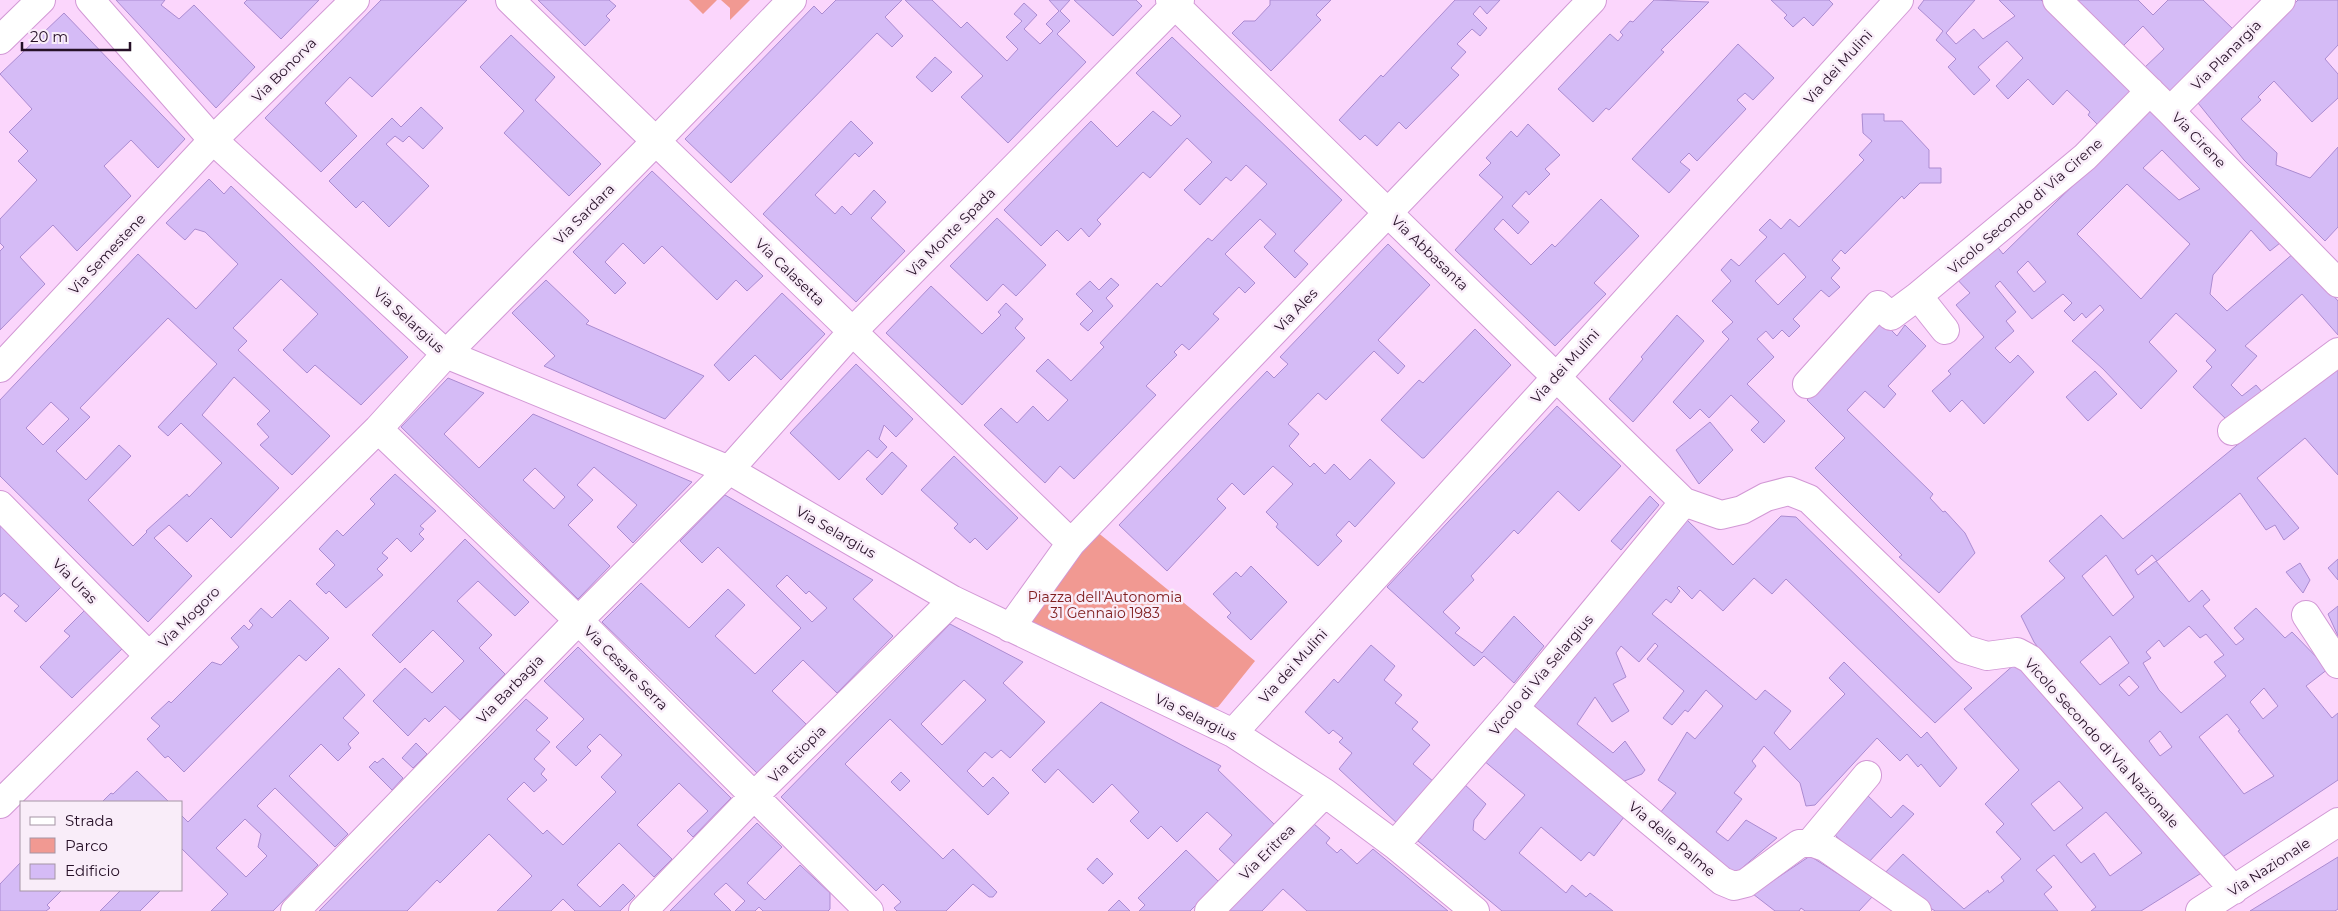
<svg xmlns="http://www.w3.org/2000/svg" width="2338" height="911" font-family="Montserrat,sans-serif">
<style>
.green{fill:#f19992}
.building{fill:#d5bbf6;stroke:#ab8bd1;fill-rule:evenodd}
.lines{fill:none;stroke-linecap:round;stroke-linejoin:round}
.minor-casing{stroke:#d298d5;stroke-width:30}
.minor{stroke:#fff;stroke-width:28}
.labels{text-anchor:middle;stroke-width:5;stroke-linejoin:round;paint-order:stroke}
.street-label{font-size:14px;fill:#261027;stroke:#f9edf9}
.park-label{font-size:14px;fill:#801f20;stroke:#f9edf9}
</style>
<rect width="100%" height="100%" fill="#fbd6fc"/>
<!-- green -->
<path class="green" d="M689 0H717L703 14Z
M721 0H750L730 20V8Z
M1096 531 1255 661 1218 707 1208 709 1029 626 1031 611Z"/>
<!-- building -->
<path class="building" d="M116 0H165L161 5 179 19 194 5 255 67 216 108Z
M247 0H319L281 39 244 3Z
M381 0H467L372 97 350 77 325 103 357 136 321 172 265 118Z
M538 0H609L616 6 606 16 610 20 585 46Z
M836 0H902L885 17 903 36 892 47 877 33 731 183 685 139 814 6 822 14Z
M905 0H932L961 28 967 22 1007 61 1018 49 1006 37 1022 21 1014 14 1024 3 1037 15 1024 29 1040 44 1053 31 1046 24 1059 11 1049 0H1070L1060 11 1070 21 1057 34 1086 62 1008 143 961 97 983 76Z
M1074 0H1136L1142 6 1113 36Z
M1270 0H1331L1316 15 1321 20 1271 71 1232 33 1244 21H1255L1270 5Z
M1455 0H1500L1487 14 1480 6 1473 14 1487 28 1480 36 1472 29 1457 44 1466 52 1451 68 1459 75 1406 129 1399 122 1377 146 1365 135 1360 140 1339 120 1381 75 1383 77Z
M1654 0 1709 2 1661 50 1664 52 1609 110 1606 108 1593 122 1558 89 1610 34 1618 41 1623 35 1620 32 1630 21 1633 22Z
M1771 0H1829L1833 4 1813 26 1804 17 1793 27 1784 18 1787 15Z
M1924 0H1975L1946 33 1956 44 1974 29 1983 39 2015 16 1999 0H2041L2136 91 2100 127 2088 115 2090 112 2067 90 2053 105 2028 79 2008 99 1996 86 2023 58 2007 41 1978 67 1990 80 1974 95 1948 67 1956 59 1936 40 1943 31 1918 8Z
M2070 0H2138L2153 15 2168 0H2203L2234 30 2169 93 2143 69 2164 49 2143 26 2121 48Z
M2298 0H2338V45L2325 59 2338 74V98L2312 122 2274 81 2258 97 2261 100 2241 119 2277 153 2276 165 2310 178 2338 147V227L2325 241 2244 160 2198 103Z
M64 13 185 139 158 168 131 140 104 166 131 196 77 251 53 225 20 257 45 284 0 330V251L4 247 0 243V219L37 180 18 161 28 151 9 132 32 109 0 74Z
M511 35 555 77 535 100 601 164 569 196 504 133 524 111 480 67Z
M1172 37 1342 200 1294 251 1308 264 1295 278 1264 247 1276 234 1260 219 1225 254 1255 283 1245 293 1239 287 1213 314 1219 319 1189 350 1182 344 1174 352 1177 355 1146 386 1156 395 1074 479 1060 466 1045 483 984 425 1001 408 1017 423 1033 406 1048 421 1068 400 1036 371 1048 359 1071 381 1104 347 1100 343 1157 283 1161 287 1208 238 1212 241 1267 184 1246 165 1231 181 1226 177 1200 205 1184 190 1212 162 1187 138 1150 178 1143 172 1097 220 1101 224 1089 237 1081 228 1068 241 1057 230 1041 246 1004 210 1091 121 1117 147 1153 111 1171 126 1181 116 1136 73Z
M1738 44 1774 78 1753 100 1745 93 1737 100 1746 109 1697 161 1689 153 1680 162 1690 170 1669 193 1632 159Z
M935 57 952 72 932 92 916 77Z
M421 107 443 128 423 149 409 136 403 142 395 136 386 144 429 186 389 227 363 201 356 208 329 181 392 118 401 127Z
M2152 108 2285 239 2270 251 2251 230 2213 275 2210 294 2227 311 2295 252 2338 301V335L2302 294 2245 346 2257 356 2231 385 2242 396 2256 385 2265 395 2229 422 2193 387 2212 367 2206 361 2216 350 2176 313 2149 342 2177 371 2141 409 2103 369 2072 341 2104 310 2100 305 2086 318 2082 313 2074 321 2064 311 2072 303 2063 294 2032 319 2000 281 1995 286 2016 312 2006 321 2014 331 1995 348 2010 363 2018 355 2034 372 1984 424 1962 400 1950 412 1932 391 1951 374 1948 371 1984 337 1956 305 1970 293 1953 275 1992 240 2003 254ZM2162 150 2200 189 2179 200 2143 168ZM2127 184 2190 244 2141 299 2077 234ZM2028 261 2046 282 2034 292 2017 272Z
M1862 114H1884V121H1902L1929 150V168H1941V183H1920L1904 199 1902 196 1845 254 1841 250 1832 260 1840 268 1831 278 1840 287 1829 297 1821 290 1793 319 1800 326 1789 337 1782 330 1773 339 1766 331 1757 339 1774 357 1747 384 1785 421 1764 443 1751 430 1759 422 1731 395 1709 418 1700 409 1690 419 1673 402 1729 339 1722 332 1733 322 1712 301 1731 281 1721 270 1731 259 1739 266 1767 237 1759 230 1770 219 1781 229 1790 219 1799 227 1864 160 1859 155 1872 141 1863 133ZM1784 253 1806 277 1778 305 1755 281Z
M851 121 873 143 859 157 855 153 815 195 835 214 842 206 851 215 874 190 886 202 871 218 905 251 856 302 763 214Z
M1528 124 1560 155 1545 169 1550 174 1529 195 1526 191 1512 206 1529 222 1518 234 1503 219 1494 229 1531 265 1552 244 1555 247 1601 199 1639 236 1594 283 1606 294 1555 346 1455 250 1503 197 1479 175 1491 163 1486 158 1511 131 1517 137Z
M652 171 763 276 747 291 736 280 717 300 662 246 644 264 623 243 605 262 626 283 615 294 573 252Z
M209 179 224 194 231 186 408 357 361 405 315 365 307 373 283 350 318 314 281 279 233 328 247 341 238 350 330 436 292 475 260 445 269 437 257 424 270 411 234 377 202 415 279 488 231 538 211 518 187 542 169 525 154 538 192 576 148 622 0 476V400L138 254 196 309 238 264 205 232 195 229 185 240 166 223ZM168 318 217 364 158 427 168 436 181 423 222 463 189 497 187 494 146 531 147 532 133 546 88 500 131 456 119 445 86 480 56 451 90 417 80 408ZM51 402 69 419 43 445 26 428Z
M997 218 1046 265 1016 296 1003 284 987 301 950 266Z
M1388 244 1430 285 1378 340 1405 366 1398 374 1374 351 1326 400 1318 393 1288 424 1299 434 1289 446 1310 467 1314 463 1325 474 1334 464 1350 480 1370 459 1395 483 1355 527 1349 521 1336 535 1342 541 1318 566 1276 527 1278 524 1266 512 1293 484 1273 466 1244 495 1232 483 1217 499 1226 508 1167 571 1119 525 1267 371 1274 378 1288 364 1280 357Z
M1111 278 1119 285 1106 298 1113 306 1088 331 1080 324 1093 311 1076 294 1090 281 1099 290Z
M546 280 589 321 586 324 704 376 665 419 544 366 555 356 512 313Z
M931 286 982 334 1001 315 998 312 1006 303 1023 319 1015 328 1025 338 962 405 886 333Z
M782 293 825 334 781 380 755 355 729 381 714 365Z
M1677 315 1704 341 1633 422 1609 399 1643 359 1641 357Z
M1880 319 1897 336 1905 325 1926 346 1888 386 1896 394 1884 408 1865 391 1847 410 1933 494 1930 498 1943 512 1945 511 1965 533 1975 553 1939 593 1899 557 1902 555 1815 468 1845 438 1807 400Z
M1475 329 1511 365 1424 458H1422L1381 420 1419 380 1423 383Z
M2338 362V475L2305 438 2257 478 2299 528 2284 540 2275 525 2266 530 2240 493 2157 561 2152 555 2135 570 2138 575 2156 561 2189 602 2202 590 2210 600 2203 606 2236 645 2244 639 2234 628 2256 608 2285 638 2292 632 2328 669 2306 686 2332 718 2338 713V780L2221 858 2048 661 2034 642 2021 616 2065 578 2049 561 2101 515 2123 539ZM2106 555 2134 597 2113 616 2082 576ZM2189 626 2200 638 2206 634 2224 655 2214 662 2226 676 2181 713 2159 690 2143 663 2151 658 2146 652 2159 640 2164 647ZM2110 636 2129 663 2100 685 2080 662ZM2129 676 2139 687 2129 696 2119 685ZM2264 688 2278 706 2263 719 2250 702ZM2227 714 2240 730 2238 731 2274 776 2244 794 2199 737ZM2160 731 2172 747 2160 756 2149 741Z
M856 364 913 419 896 437 884 425 879 439 887 447 877 458 868 450 839 480 790 433Z
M2095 371 2117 394 2088 421 2066 397Z
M448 378 484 393 444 434 479 468 533 414 692 482 633 543 617 527 637 505 594 467 577 485 593 500 568 525 610 566 578 599 401 427ZM535 468 565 497 554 509 523 480Z
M1557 406 1621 466 1579 511 1558 491 1518 534 1514 530 1471 576 1474 580 1443 612 1460 628 1455 633 1482 653 1514 616 1544 646 1514 683 1484 656 1474 666 1387 587Z
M1710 422 1733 450 1699 484 1676 450Z
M892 452 907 466 882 495 866 479Z
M954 456 1018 518 987 550 975 538 970 543 954 528 958 524 921 490Z
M395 474 436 511 420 526 424 529 419 534 424 539 411 552 397 538 382 553 388 558 377 569 383 575 346 608 329 591 326 594 316 584 335 565 319 549 337 530 343 536 375 504 370 499Z
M725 495 873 580 853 599 893 636 837 693 803 660 772 691 806 724 757 773 602 622 641 583 689 628 728 589 745 605 715 636 755 674 801 628 718 547 702 563 680 541ZM787 575 806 594 809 591 827 608 812 622 776 586Z
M1650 496 1659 505 1621 550 1611 541Z
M1781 516 1796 517 1972 688 1935 723 1786 579 1772 594 1754 578 1723 611 1700 590 1692 599 1679 586 1677 588 1680 591 1671 603 1666 599 1652 614 1756 700 1765 690 1791 711 1774 733 1790 750 1845 694 1829 678 1844 662 1921 738 1927 732 1957 768 1940 787 1921 764 1918 767 1907 754 1900 761 1877 738 1815 805 1806 806 1800 783 1764 746 1752 761 1756 766 1734 793 1742 799 1716 832 1728 841 1746 820 1777 838 1735 874 1660 813 1676 793 1658 780 1687 732 1695 739 1723 706 1706 690 1688 712 1685 710 1672 725 1663 718 1684 691 1647 659 1658 646 1655 643 1639 662 1621 646 1616 653 1626 677 1613 684 1629 711 1612 722 1595 697 1577 724 1613 753 1625 741 1645 770 1642 774 1622 782 1531 703 1686 519 1733 565Z
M0 522 63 585 26 622 14 611 19 606 4 593 0 597Z
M465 539 529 602 515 616 478 581 457 601 492 635 479 648 505 674 460 720 445 706 429 722 425 718 408 736 373 701 405 668 432 693 464 661 433 630 400 663 372 635Z
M2338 559V580L2328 568Z
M2300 563 2310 580 2303 593 2286 572Z
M1251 566 1287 602 1251 640 1227 617 1231 613 1213 594 1236 572 1241 577Z
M290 600 329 638 306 661 299 655 184 772 168 756 165 758 147 739 160 726 151 718 169 701 171 703 212 662 221 665 239 647 231 638 244 625 249 630 253 625 249 621 261 608 272 618Z
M2338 606V636L2328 614Z
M87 608 125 646 72 698 40 667 70 636 64 631Z
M950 624 1023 662 1003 683 1045 722 1010 758 1001 750 992 758 985 752 967 771 983 787 993 777 1009 793 988 815 890 719 845 764 943 859 953 849 997 892 993 897H989L973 884 946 911H897L894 908 901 902 883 884 876 891 781 797ZM964 680 986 700 942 745 921 724Z
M1371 645 1395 666 1384 680 1402 695 1395 703 1418 722 1412 729 1430 745 1413 764 1434 782 1399 825 1339 769 1352 753 1339 742 1343 738 1333 730 1329 734 1305 712 1334 679 1338 683Z
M578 647 731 798 693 837 687 831 708 811 679 783 637 825 672 859 654 877 619 843 577 885 600 907 623 884 635 896 620 911H575L563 899 551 911H497L532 876 489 834 440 883 437 880 407 911H319L526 699 548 718 536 730 550 742 534 759 545 769 541 774 547 780 534 792 524 782 507 799 543 834 547 830 563 845 616 792 601 777 622 755 600 734 587 747 591 751 576 766 556 747 584 719 544 681Z
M2016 663 2203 872 2141 911H2091L2096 907 2054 855 2036 870 2052 887 2044 894 2058 911H1935L1882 876 1903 854 1964 909 1988 890 1989 893 2004 881 2001 877 2021 859 1996 832 2004 824 1985 804 2019 770 1964 709ZM2059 781 2083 808 2054 831 2031 804ZM2106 812 2142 853 2110 876 2094 853 2081 863 2066 845Z
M339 668 365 695 343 718 359 733 348 744 351 748 338 761 321 744 289 776 348 834 335 847 275 788 257 806 318 865 273 911H211L228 894 181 848V815L188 822ZM245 819 261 834 258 847 267 856 246 877 216 848Z
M1101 702 1221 766 1218 770 1275 825 1236 865 1219 849 1232 835 1207 812 1177 842 1161 826 1148 839 1130 821 1139 812 1112 784 1093 803 1058 769 1045 783 1032 770Z
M1513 723 1624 817 1594 856 1589 852 1581 861 1541 827 1519 853 1566 893 1572 885 1586 897 1590 893 1613 911H1502L1418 841 1464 784 1486 804 1474 820 1473 830 1485 840 1525 795 1483 760Z
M416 743 427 754 413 768 402 758Z
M383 758 403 778 392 790 369 767 375 761 377 763Z
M137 771 169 802H102L111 793 113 794Z
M901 772 910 781 900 791 891 782Z
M1866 794 1891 818 1903 805 1914 814 1866 865 1832 832Z
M757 823 782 847 747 883 765 900 800 865 830 893V909L828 911H763L759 907 755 911H735L745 901 726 883 714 894 731 911H670Z
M1313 823 1330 838 1326 843 1337 853 1341 849 1357 864 1373 849 1448 911H1307L1283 889 1262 911H1228Z
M1186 850 1219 882 1190 911H1139L1145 905 1138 898Z
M1810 856 1873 896 1859 911H1805L1801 908 1799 911H1775L1753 894Z
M2338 857V909L2335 911H2250Z
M1097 858 1113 874 1103 884 1087 869Z
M21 862V890H62L47 905 50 908 46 911H0V884Z
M121 890H161L140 911H100Z
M1119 900 1130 911H1108Z"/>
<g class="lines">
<defs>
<path id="minor" d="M90 0 213 140 446 354 729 470 953 600 1233 733 1325 793 1395 845 1475 911
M510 0 1071 543
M1170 0 1684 502 1721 515 1742 510 1766 497 1789 491 1809 499 1964 649 1987 656 2017 652 2030 659 2234 890
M2057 0 2170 111 2338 283
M0 40 41 0
M2170 111 2281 0
M1945 330 1918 296 2085 157 2150 91
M0 368 213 140 355 0
M1807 384 1878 305 1891 316 1918 296
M378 429 578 620 869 911
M2232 431 2338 352
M0 505 149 656
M2306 615 2338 664
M1010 628 1071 543 1592 0
M1514 708 1722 881 1734 886 1746 883 1799 844 1811 842 1825 847 1917 911
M1233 733 1899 0
M0 804 378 429 446 354 656 141 792 0
M1811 842 1867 775
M1395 845 1514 708 1684 502
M295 911 566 633 729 470 852 332 1180 0
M643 911 754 796 953 600
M1209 911 1325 793
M2200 911 2338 822"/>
</defs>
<!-- minor casing -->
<use href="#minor" class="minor-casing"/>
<!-- minor -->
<use href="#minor" class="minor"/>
</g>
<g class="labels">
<!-- street labels -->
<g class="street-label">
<text transform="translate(2226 55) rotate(-45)" y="5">Via Planargia</text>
<text transform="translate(1838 67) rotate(-48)" y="5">Via dei Mulini</text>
<text transform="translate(284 70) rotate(-45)" y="5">Via Bonorva</text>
<text transform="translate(2199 140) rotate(46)" y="5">Via Cirene</text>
<text transform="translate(2025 206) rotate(-41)" y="5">Vicolo Secondo di Via Cirene</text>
<text transform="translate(584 214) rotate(-45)" y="5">Via Sardara</text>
<text transform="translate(951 232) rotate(-45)" y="5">Via Monte Spada</text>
<text transform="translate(1430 253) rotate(44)" y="5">Via Abbasanta</text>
<text transform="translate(107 254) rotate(-47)" y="5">Via Semestene</text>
<text transform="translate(790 272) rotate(44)" y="5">Via Calasetta</text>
<text transform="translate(1296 310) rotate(-46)" y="5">Via Ales</text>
<text transform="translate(409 320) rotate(42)" y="5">Via Selargius</text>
<text transform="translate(1565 366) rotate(-48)" y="5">Via dei Mulini</text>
<text transform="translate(836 532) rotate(30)" y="5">Via Selargius</text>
<text transform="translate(75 581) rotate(45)" y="5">Via Uras</text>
<text transform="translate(189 617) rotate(-45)" y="5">Via Mogoro</text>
<text transform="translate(1293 666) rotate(-48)" y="5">Via dei Mulini</text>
<text transform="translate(626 668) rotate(45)" y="5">Via Cesare Serra</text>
<text transform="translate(1541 675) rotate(-50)" y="5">Vicolo di Via Selargius</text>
<text transform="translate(510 689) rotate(-46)" y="5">Via Barbagia</text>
<text transform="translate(1196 717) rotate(26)" y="5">Via Selargius</text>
<text transform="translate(2102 743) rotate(48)" y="5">Vicolo Secondo di Via Nazionale</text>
<text transform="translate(797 754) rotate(-45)" y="5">Via Etiopia</text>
<text transform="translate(1672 839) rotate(40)" y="5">Via delle Palme</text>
<text transform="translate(1267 852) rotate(-45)" y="5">Via Eritrea</text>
<text transform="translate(2269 867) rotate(-33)" y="5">Via Nazionale</text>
</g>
<!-- park labels -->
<g class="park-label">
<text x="1105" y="602">Piazza dell'Autonomia<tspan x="1105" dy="16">31 Gennaio 1983</tspan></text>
</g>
</g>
<!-- legend -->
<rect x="20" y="801" width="162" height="90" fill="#f9edf9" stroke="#a595a5"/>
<rect x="30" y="817" width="25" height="8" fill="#ffffff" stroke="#a595a5"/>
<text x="65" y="826" font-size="15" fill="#261027">Strada</text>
<rect x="30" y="838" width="25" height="15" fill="#f19992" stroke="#a595a5"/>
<text x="65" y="851" font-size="15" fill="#261027">Parco</text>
<rect x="30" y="864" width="25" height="15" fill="#d5bbf6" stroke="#a595a5"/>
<text x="65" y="876" font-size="15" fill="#261027">Edificio</text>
<!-- scale -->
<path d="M22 42v8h108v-8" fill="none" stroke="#261027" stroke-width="2.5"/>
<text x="30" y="42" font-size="15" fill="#261027" stroke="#f9edf9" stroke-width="4" paint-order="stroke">20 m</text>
</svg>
